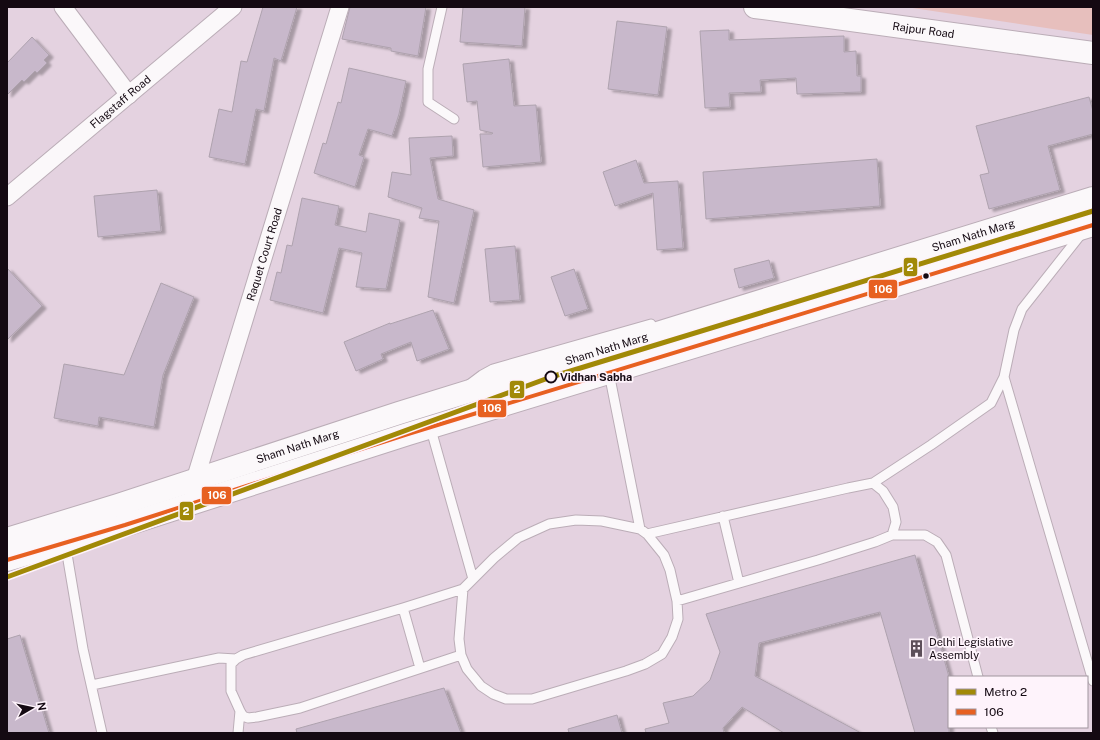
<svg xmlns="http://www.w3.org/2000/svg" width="1100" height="740" font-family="'Public Sans',sans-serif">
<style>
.green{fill:#e7bfbd}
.building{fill:#c8b8cb;stroke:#aea2ae;filter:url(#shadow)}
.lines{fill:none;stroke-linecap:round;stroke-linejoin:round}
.lane-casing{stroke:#bbadb7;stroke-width:11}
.street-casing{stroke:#bbadb7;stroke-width:19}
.secondary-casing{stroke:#bbadb7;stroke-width:24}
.primary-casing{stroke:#bbadb7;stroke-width:24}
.lane{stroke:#fbf8fa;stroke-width:9}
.street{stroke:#fbf8fa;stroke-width:17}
.secondary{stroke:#fbf8fa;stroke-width:22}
.primary{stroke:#fbf8fa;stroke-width:22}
.bus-1-casing{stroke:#fef3fb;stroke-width:7}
.bus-1{stroke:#e76021;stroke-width:4}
.metro-1-casing{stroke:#fef3fb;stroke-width:8}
.metro-1{stroke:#a18907;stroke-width:5}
.bus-dot{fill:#140912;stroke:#fef3fb;stroke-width:1.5}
.stop-dot{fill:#fef3fb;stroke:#140912;stroke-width:2}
.labels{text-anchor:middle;stroke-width:3.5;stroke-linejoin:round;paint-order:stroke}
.street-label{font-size:11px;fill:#140912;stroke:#fef3fb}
.stop-label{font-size:11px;font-weight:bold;fill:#140912;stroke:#fef3fb;text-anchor:start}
.poi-label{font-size:11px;fill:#140912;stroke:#fef3fb;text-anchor:start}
.line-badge{stroke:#fef3fb;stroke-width:1.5}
.badge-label{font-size:11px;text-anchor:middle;font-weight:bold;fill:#fff}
</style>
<defs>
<filter id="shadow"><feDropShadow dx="4.5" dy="2.5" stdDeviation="1" flood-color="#0004"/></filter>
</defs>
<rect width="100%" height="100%" fill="#e4d2e0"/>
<!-- green -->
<path class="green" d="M907 7H1093V35L906 7Z"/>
<!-- building -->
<path class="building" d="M263 7H297L281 61 274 58 264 111 256 109 245 164 209 157 219 109 232 112 241 61 247 62Z
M350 7H426L418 56 391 51V48L342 39Z
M463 7H525L522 46 460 42Z
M617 21 667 27 658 95 608 89Z
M729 30V40L844 36V52L856 51 857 76H861V92L797 94 796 78 760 80 761 92 729 93 730 107 705 108 700 31Z
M32 37 49 55 44 60 47 63 37 73 35 71 24 82 22 80 7 95V63Z
M509 59 514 106 536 105 541 162 483 167 480 134H492L493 133 480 130 477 101 467 102 463 64Z
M349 68 406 81 399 114 392 136 368 129 359 155 364 157 355 187 314 173 323 143 326 144 338 102 341 103Z
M1089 97 1093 111V134L1048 146 1060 190 989 209 980 175 989 173 976 126Z
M452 136 453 156 430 158 438 199 474 210 454 303 428 297 439 221 419 218 422 208 388 197 392 172 411 175 409 138Z
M877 159 880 206 706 219 703 172Z
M636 160 644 183 678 181 683 248 657 250 653 193 615 206 603 172Z
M157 190 161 231 98 237 94 196Z
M302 198 339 206 335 225 366 232 369 213 400 220 386 289 356 287 362 253 339 248 323 313 270 300 277 272 281 273 287 245 292 246Z
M515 246 520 300 490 302 485 249Z
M769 260 774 278 739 288 734 269Z
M7 268 42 306 7 340Z
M574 269 588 309 565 316 551 277Z
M161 283 194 297 163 375 154 427 99 417 98 426 54 418 64 364 124 375Z
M433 310 449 349 417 361 411 342 381 354 383 359 356 371 344 342 390 323V324Z
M915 555 949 677V733H915L880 612 759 643 755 676 861 733H784L742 707 723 728 724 733H646L645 729 669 723 663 703 693 696 710 680 720 652 706 614Z
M20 635 49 733H7V639Z
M444 688 461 733H297L296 729Z
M617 715 622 733H569L568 729Z"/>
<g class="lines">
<defs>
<path id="lane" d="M442 7 428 69V102L454 119
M602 350 609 373 640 529
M1004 377 1093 681
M470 384 482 375 493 369 651 324
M430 426 473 579
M873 483 883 491 893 507 896 522 892 535
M723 516 739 583
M647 534 664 555 670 570 677 601 678 619 672 637 662 654 645 664 626 671 532 699H506L493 694 481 686 467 669 461 655 459 639 463 589 494 558 518 538 549 524 576 520 602 521 640 529 647 534 848 488 873 483 931 445 991 403 1004 377 1014 330 1022 309 1086 228 1080 202
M64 542 67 554 83 649 102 733
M677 601 818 560 875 542 892 535H925L937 542 946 555 978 677
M403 608 420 668
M461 655 300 708 257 717 248 718 243 716 240 711 231 691V664L236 659 243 655 403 608 463 589
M92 685 219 658 236 659
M991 727 993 733
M238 733 240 711"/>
<g id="street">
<path d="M63 7 129 95"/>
<path id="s1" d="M7 197 233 7"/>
<path id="s2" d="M194 489 195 480 340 7"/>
</g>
<g id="secondary">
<path id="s3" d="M755 7 1093 53"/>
</g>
<g id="primary">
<path id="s4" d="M7 539 118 505 399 413 1093 198"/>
<path d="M7 560 125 525 408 434 1093 225"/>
</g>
</defs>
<!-- lane casing -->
<use href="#lane" class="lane-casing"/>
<!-- street casing -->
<use href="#street" class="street-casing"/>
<!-- secondary casing -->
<use href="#secondary" class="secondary-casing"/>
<!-- primary casing -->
<use href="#primary" class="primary-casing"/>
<!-- lane -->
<use href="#lane" class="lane"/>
<!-- street -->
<use href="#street" class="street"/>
<!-- secondary -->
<use href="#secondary" class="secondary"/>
<!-- primary -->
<use href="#primary" class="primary"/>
<defs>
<path id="bus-1" d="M7 560 125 525 408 434 1093 225"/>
</defs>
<!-- bus-1 casing -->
<use href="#bus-1" class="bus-1-casing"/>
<!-- bus-1 -->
<use href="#bus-1" class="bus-1"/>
<defs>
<path id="metro-1" d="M7 577 551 377 1093 211"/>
</defs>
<!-- metro-1 casing -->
<use href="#metro-1" class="metro-1-casing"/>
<!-- metro-1 -->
<use href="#metro-1" class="metro-1"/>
</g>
<!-- icons -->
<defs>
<symbol id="building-bare" viewBox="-9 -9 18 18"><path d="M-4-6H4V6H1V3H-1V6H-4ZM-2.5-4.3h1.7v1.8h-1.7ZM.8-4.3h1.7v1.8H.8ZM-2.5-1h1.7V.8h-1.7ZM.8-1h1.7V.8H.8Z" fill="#5d4f5a" stroke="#fef3fb" stroke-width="2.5" paint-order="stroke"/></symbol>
</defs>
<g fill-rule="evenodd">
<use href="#building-bare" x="904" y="636" width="25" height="25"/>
</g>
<!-- markers -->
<circle class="bus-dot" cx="926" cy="276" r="3.5"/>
<circle class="stop-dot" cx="551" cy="377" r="5.5"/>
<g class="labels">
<!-- street labels -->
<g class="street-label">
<text dy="4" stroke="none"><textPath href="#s3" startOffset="170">Rajpur Road</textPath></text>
<text dy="4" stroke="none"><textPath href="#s1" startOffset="148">Flagstaff Road</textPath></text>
<text dy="4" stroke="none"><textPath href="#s4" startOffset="1013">Sham Nath Marg</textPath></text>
<text dy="4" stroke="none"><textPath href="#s2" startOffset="245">Raquet Court Road</textPath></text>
<text dy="4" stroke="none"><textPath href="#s4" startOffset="629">Sham Nath Marg</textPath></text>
<text dy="4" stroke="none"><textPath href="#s4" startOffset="305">Sham Nath Marg</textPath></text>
</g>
<!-- stop labels -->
<g class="stop-label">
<text x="560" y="381">Vidhan Sabha</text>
</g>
<!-- poi labels -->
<g class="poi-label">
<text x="929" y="646">Delhi Legislative<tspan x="929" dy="13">Assembly</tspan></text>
</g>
</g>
<g class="line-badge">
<rect x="903" y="257" width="15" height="20" rx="4" fill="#a18907"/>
<rect x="868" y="279" width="30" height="20" rx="4" fill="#e76021"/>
<rect x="509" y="380" width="16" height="19" rx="4" fill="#a18907"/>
<rect x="477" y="399" width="30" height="19" rx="4" fill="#e76021"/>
<rect x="201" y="486" width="31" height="19" rx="4" fill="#e76021"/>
<rect x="179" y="501" width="15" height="20" rx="4" fill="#a18907"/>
</g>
<g class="badge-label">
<text x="910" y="271">2</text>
<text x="883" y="293">106</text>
<text x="517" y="393">2</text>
<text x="492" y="412">106</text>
<text x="217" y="499">106</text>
<text x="186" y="515">2</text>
</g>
<!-- border -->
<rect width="1100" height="740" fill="none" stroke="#140912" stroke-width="16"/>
<!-- legend -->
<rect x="948" y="676" width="140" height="52" fill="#fef3fb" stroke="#a0959e"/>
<rect x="956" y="689" width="20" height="6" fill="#a18907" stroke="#a0959e"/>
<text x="984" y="696" font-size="12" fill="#140912">Metro 2</text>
<rect x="956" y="709" width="20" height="6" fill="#e76021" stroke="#a0959e"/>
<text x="984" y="716" font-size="12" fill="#140912">106</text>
<!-- north arrow -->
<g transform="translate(32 708) rotate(81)" stroke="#fef3fb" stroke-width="3" paint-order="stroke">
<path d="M0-3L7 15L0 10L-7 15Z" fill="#140912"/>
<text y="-6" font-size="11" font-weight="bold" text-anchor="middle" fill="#140912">N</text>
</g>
</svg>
